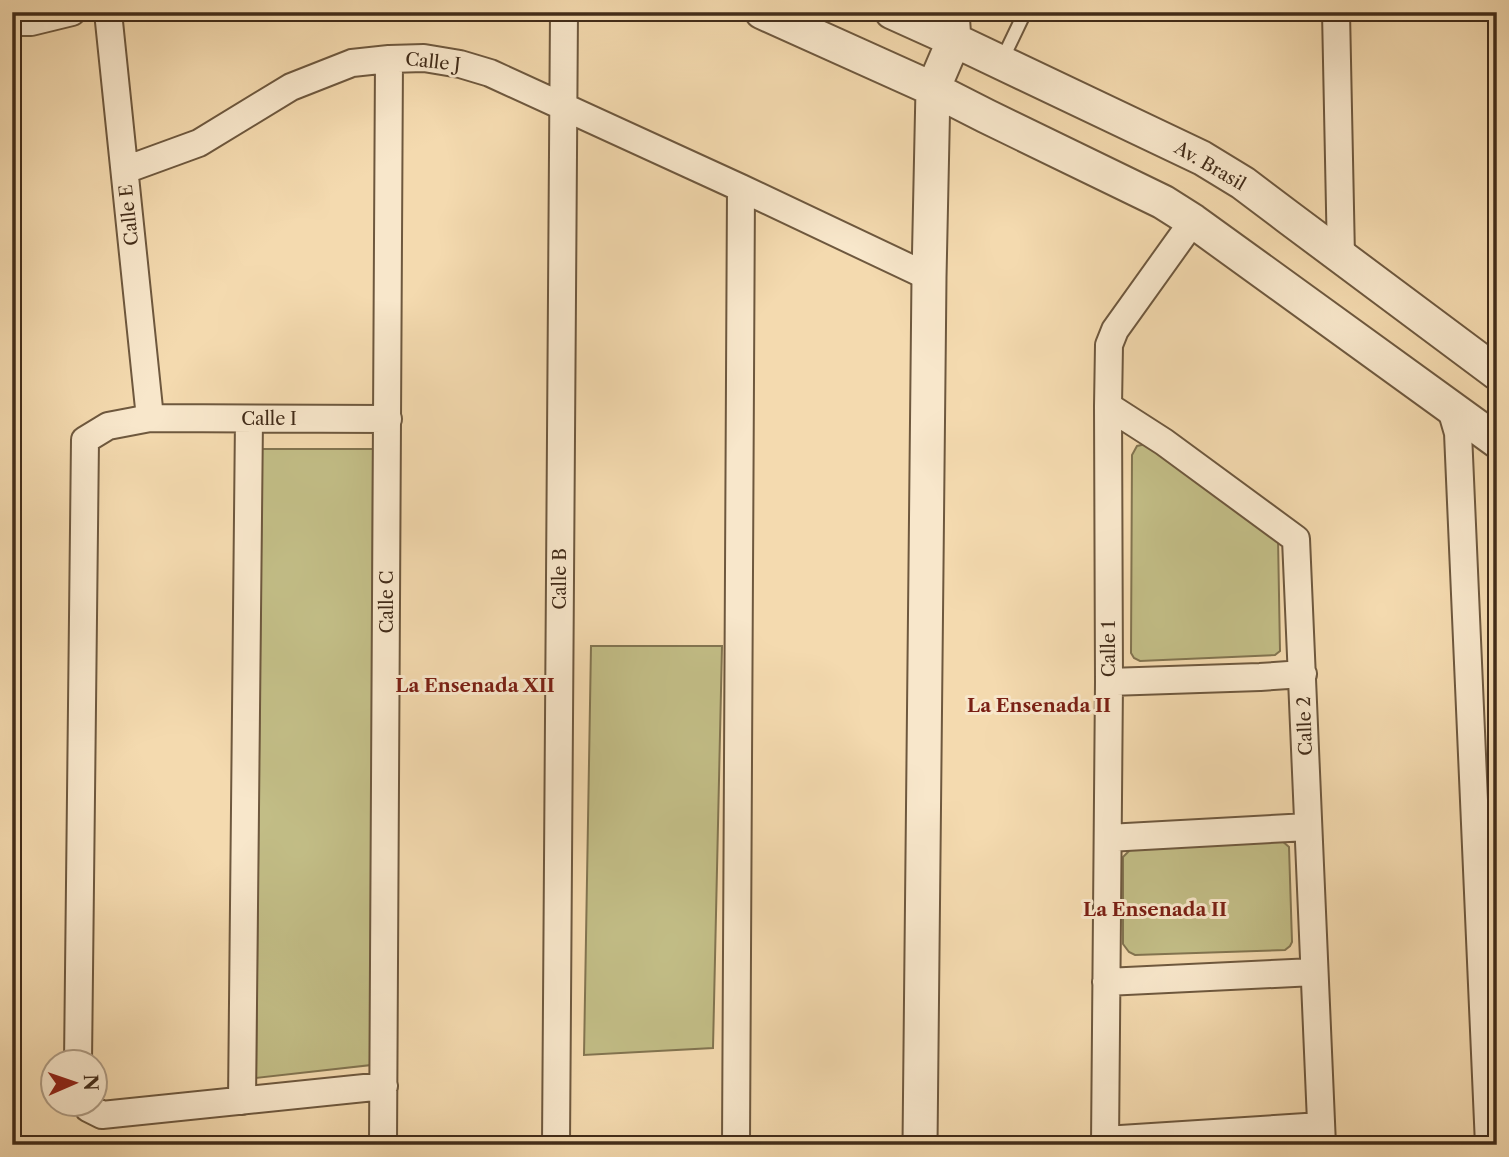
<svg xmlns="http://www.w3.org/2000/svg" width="1509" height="1157" font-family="'Libre Caslon Text',serif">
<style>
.green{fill:#c2bd86;stroke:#827450;stroke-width:2}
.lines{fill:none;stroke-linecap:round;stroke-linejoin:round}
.service-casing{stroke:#6e583e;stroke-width:16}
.minor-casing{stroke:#6e583e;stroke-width:30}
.tertiary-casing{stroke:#6e583e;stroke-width:37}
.service{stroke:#f8e7cb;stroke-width:12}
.minor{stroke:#f8e7cb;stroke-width:26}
.tertiary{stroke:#f8e7cb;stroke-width:33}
.labels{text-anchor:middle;stroke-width:6;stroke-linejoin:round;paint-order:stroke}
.street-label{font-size:18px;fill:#422c19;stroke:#f8e7cb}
.neighbourhood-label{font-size:19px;font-weight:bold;fill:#7a1f14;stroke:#f8e7cb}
</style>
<rect width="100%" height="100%" fill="#f4daaf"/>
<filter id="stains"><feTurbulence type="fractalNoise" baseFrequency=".00286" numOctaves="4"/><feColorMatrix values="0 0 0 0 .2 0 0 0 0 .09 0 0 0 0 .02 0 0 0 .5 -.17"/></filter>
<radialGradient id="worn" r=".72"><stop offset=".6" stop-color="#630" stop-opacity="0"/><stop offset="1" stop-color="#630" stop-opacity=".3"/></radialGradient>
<!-- green -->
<path class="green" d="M1151 443 1278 538 1280 651 1275 655 1140 661 1134 658 1131 653 1132 455 1137 446Z
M262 449H373L371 1065 256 1078Z
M591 646H722L713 1048 584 1055Z
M1281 840 1289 847 1292 942 1290 946 1285 950 1135 955 1129 952 1123 944V857L1131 849Z"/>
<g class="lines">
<defs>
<path id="service" d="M1002 60 1025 12"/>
<path id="minor" d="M108 12 150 418
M1336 12 1341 257
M12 22H31L72 12
M125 170 199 143 291 87 352 63 389 59 424 58 460 64 490 73 741 188 929 277
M1108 406 1164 442 1296 539 1322 1145
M1451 409 1458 433 1489 1145
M1109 682 1260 677 1303 674
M1108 838 1308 827
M1106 982 1314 972
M78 1062 85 440 108 426 150 418 388 419
M242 1101 249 419
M86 1104 88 1108 102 1115 384 1086
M1105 1140 1321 1126
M383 1145 389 59
M556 1145 564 12
M736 1145 741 188
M1105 1145 1109 682 1108 406 1109 345 1115 330 1193 221"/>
<path id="tertiary" d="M762 12 933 89 986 116 1163 202 1193 221 1497 441
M892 12 954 40 1202 158 1243 183 1288 217 1497 373
M920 1145 929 277 933 89 954 40 952 12"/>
</defs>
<!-- service casing -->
<use href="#service" class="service-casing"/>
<!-- minor casing -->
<use href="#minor" class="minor-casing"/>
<!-- tertiary casing -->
<use href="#tertiary" class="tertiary-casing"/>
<!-- service -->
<use href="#service" class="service"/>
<!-- minor -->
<use href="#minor" class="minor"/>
<!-- tertiary -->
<use href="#tertiary" class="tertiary"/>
</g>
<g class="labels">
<!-- street labels -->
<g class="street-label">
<text transform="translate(433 62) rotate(6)" y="6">Calle J</text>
<text transform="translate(1210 166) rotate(30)" y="6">Av. Brasil</text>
<text transform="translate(129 215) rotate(-96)" y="6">Calle E</text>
<text x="269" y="425">Calle I</text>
<text transform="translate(560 579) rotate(-90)" y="6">Calle B</text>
<text transform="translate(387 602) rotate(-90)" y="6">Calle C</text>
<text transform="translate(1109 649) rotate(-90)" y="6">Calle 1</text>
<text transform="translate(1305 726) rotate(-92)" y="6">Calle 2</text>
</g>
<!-- neighbourhood labels -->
<g class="neighbourhood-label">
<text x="475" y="692">La Ensenada XII</text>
<text x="1039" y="712">La Ensenada II</text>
<text x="1155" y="916">La Ensenada II</text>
</g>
</g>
<!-- margin -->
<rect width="1509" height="1157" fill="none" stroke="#f4daaf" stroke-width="42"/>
<rect x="14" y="14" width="1481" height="1129" fill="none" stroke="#422c19" stroke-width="3.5"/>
<rect x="21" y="21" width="1467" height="1115" fill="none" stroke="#422c19" stroke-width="2"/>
<!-- north arrow -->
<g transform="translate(74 1083) rotate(88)"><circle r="33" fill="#f8e7cb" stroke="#af9c84" stroke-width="2"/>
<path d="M0-5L12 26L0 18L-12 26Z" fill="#8f2418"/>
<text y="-10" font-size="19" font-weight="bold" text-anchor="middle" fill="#422c19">N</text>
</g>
<rect width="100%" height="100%" filter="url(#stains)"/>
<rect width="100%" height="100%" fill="url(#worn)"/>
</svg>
